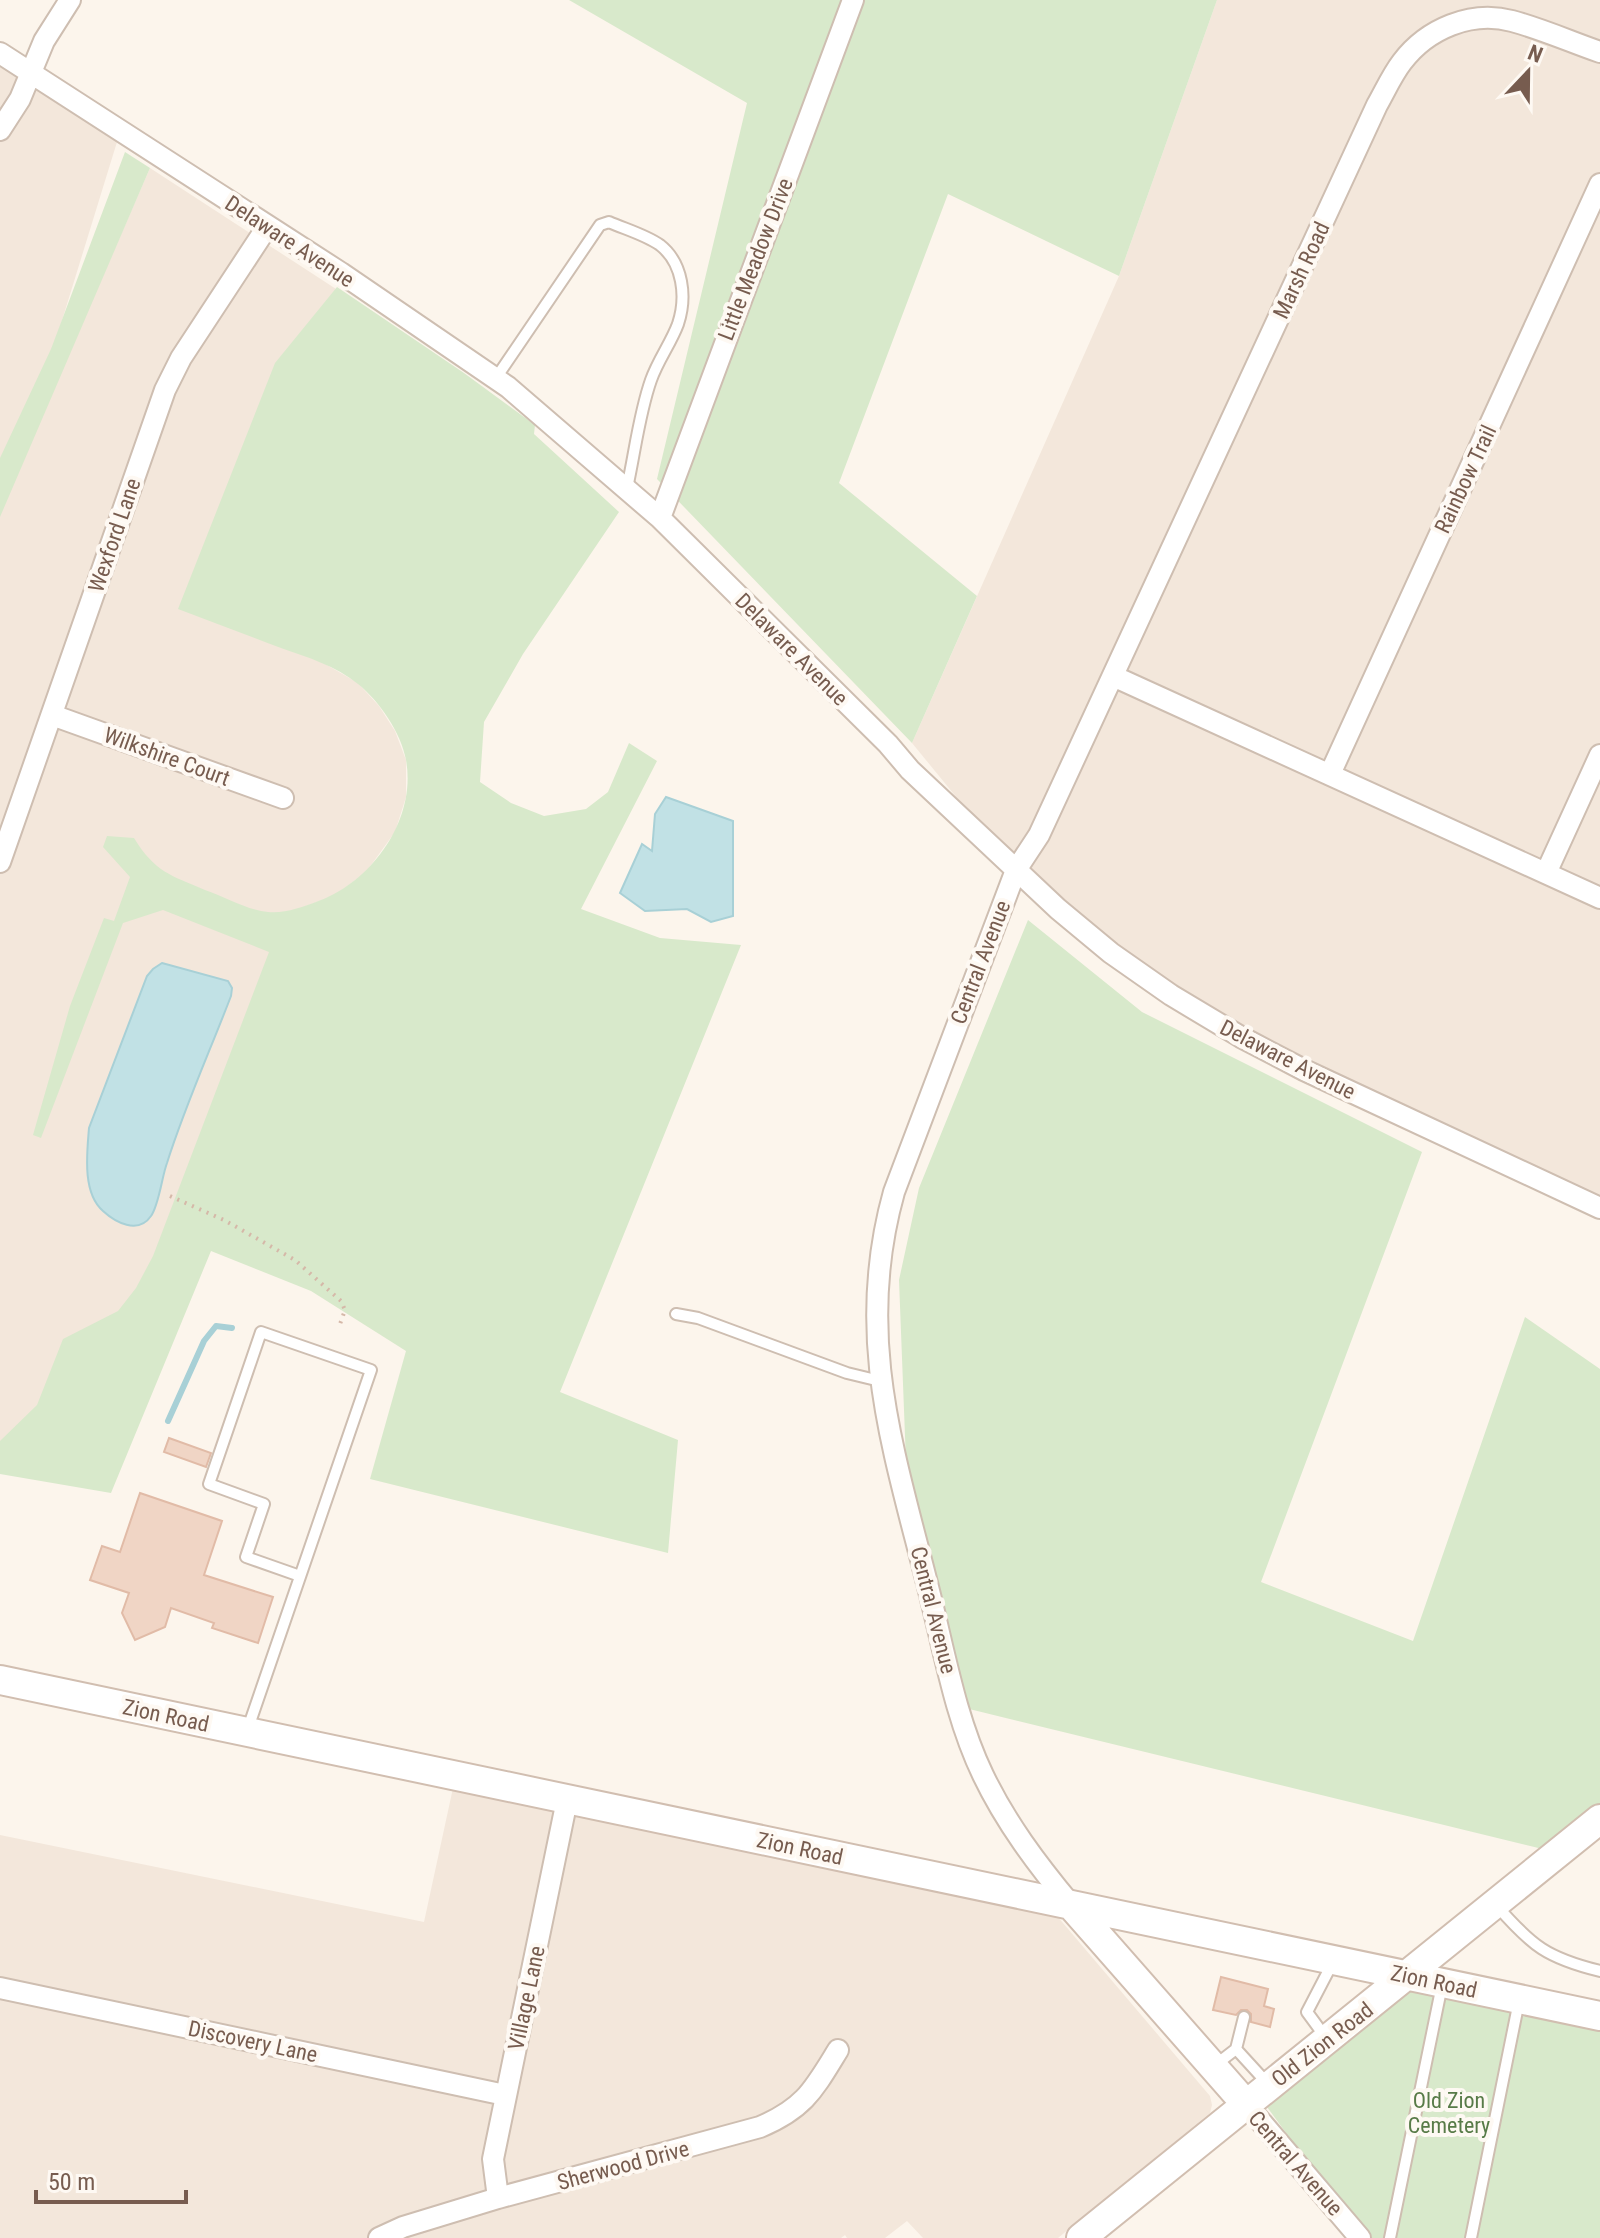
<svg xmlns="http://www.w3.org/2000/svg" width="1600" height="2238" font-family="'Roboto Condensed',sans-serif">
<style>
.residential{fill:#f3e7db}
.green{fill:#d8e9cb}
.water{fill:#c1e1e5;stroke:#a8d0d6;stroke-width:2}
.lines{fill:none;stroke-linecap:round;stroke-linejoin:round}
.stream{stroke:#a8d0d6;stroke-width:6}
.building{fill:#f0d5c5;stroke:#e1bba7;stroke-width:2}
.lane-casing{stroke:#cebeb1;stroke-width:14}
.street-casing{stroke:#cebeb1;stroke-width:24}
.secondary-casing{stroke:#d1beb0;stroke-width:32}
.path{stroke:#d5b8a8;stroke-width:4;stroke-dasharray:2 6;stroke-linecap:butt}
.lane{stroke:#fff;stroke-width:10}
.street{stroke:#fff;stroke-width:20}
.secondary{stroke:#fff;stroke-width:28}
.labels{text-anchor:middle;stroke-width:8;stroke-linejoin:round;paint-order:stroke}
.street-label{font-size:22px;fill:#775c4f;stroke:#fef9f3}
.park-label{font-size:22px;fill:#587b48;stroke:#fef9f3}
</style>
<rect width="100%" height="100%" fill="#fcf5ec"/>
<!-- residential -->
<path class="residential" d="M1217 0H1600V1211L1241 1037 1016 870 912 743 1119 276Z
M0 66 117 142 10 489 150 168 353 300 327 665 358 683 379 706 395 731 406 760V797L395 832 366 872 334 896 298 909 177 1259 0 1445Z
M453 1788 1057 1916 1210 2096 1212 2105 1210 2113 1058 2238H923L907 2221 885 2238H847L845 2235 841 2238H0V1835L424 1922Z"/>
<!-- green -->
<path class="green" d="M569 0H1217L1119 276 948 194 839 483 977 596 912 743 657 479 747 103Z
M125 152 150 168 0 517V458L51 349Z
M337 287 464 373 535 425 534 434 619 512 523 654 484 722 480 782 511 803 544 816 586 809 608 792 629 743 657 761 581 909 660 938 741 945 560 1392 678 1440 668 1553 370 1479 406 1351 311 1291 211 1251 111 1493 0 1474V1441L37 1405 63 1339 118 1311 136 1288 153 1256 269 952 163 910 123 923 41 1138 33 1135 70 1006 104 918 114 921 130 877 103 847 107 836 134 838C155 872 170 875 205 890 225 897 247 910 268 912 284 914 302 907 316 902 371 883 417 820 406 760 401 732 379 701 358 684 336 666 307 657 281 648 247 635 212 622 178 609L275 363Z
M1028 920 1142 1012 1422 1152 1261 1582 1413 1641 1525 1317 1600 1369V1826L1559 1853 957 1706 908 1514 899 1280 919 1188Z
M1407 1976 1600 2016V2238H1363L1267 2107Z"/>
<!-- water -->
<path class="water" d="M666 797 733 821V916L711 922 687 909 645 911 620 893 642 844 652 851 655 814Z
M162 963 228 981 232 988 231 996C210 1051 185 1106 167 1163 162 1176 159 1205 151 1216 138 1235 115 1222 103 1211 82 1193 87 1153 89 1128L147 976 153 969Z"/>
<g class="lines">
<!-- stream -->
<path class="stream" d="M168 1421 204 1341 216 1326 232 1328"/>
</g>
<!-- building -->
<path class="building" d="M169 1438 211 1453 206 1467 164 1452Z
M140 1493 222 1521 204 1575 273 1597 258 1643 212 1628 214 1623 171 1608 165 1627 135 1640 122 1613 129 1593 90 1580 102 1546 120 1552Z
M1221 1977 1268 1989 1264 2006 1274 2009 1270 2027 1251 2022V2014L1247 2010H1241L1236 2015 1213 2010Z"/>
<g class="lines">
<defs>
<path id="lane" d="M496 378 600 225 609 222C625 229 646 235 660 245 683 263 687 297 678 324 671 343 658 360 651 380 639 414 635 452 627 488
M676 1314 698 1318 847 1373 880 1381
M247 1731 371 1370 261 1332 209 1484 264 1504 246 1557 300 1576
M1497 1906C1532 1946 1547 1958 1600 1971
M1326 2038 1307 2012 1333 1962
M1236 2049 1244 2017
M1214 2066 1236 2049 1268 2084
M1390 2238 1442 1985
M1471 2238 1519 2001"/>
<path id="street" d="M0 53 341 273 508 387 660 518 888 744 910 770 1058 909 1111 953 1171 995 1241 1037 1304 1070 1600 1208
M0 130 20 99 44 41 70 0
M660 518 853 0
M1113 676 1600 898
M52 715 283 798
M1330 774 1600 184
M0 862 165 390 181 358 267 227
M1546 873 1600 755
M1071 1905C1037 1864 1006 1823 983 1775 956 1719 945 1655 930 1595 895 1454 853 1338 894 1192L1016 870 1039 835 1377 105C1385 91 1392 75 1402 62 1427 29 1471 10 1512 21 1542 29 1571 42 1600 52
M0 1988 505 2095
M1245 2103 1360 2238
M498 2198 493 2159 567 1800
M379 2238 403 2227 498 2198 760 2127C805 2108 814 2089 838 2050"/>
<path id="secondary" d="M0 1680 1600 2016
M1071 1905 1245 2103
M1081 2238 1600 1819"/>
</defs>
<!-- lane casing -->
<use href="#lane" class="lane-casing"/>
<!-- street casing -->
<use href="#street" class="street-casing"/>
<!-- secondary casing -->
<use href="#secondary" class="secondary-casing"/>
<!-- path -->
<path class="path" d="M170 1196 224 1220 295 1260 341 1301 345 1310 339 1327"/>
<!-- lane -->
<use href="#lane" class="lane"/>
<!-- street -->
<use href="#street" class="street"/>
<!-- secondary -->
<use href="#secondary" class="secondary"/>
</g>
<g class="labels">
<!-- street labels -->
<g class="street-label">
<text transform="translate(290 241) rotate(33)" y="8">Delaware Avenue</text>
<text transform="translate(755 259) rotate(-69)" y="8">Little Meadow Drive</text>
<text transform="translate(1301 270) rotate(-65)" y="8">Marsh Road</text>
<text transform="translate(1465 479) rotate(-65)" y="8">Rainbow Trail</text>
<text transform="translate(114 535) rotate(-71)" y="8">Wexford Lane</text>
<text transform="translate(792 649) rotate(45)" y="8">Delaware Avenue</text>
<text transform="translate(167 756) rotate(20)" y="8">Wilkshire Court</text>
<text transform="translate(980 962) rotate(-69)" y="8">Central Avenue</text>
<text transform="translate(1288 1059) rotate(27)" y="8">Delaware Avenue</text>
<text transform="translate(934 1610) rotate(76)" y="8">Central Avenue</text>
<text transform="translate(166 1715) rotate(12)" y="8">Zion Road</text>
<text transform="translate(800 1848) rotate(12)" y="8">Zion Road</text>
<text transform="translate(1434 1981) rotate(12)" y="8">Zion Road</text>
<text transform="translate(526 1998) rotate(-78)" y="8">Village Lane</text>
<text transform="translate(253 2041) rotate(12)" y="8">Discovery Lane</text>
<text transform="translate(1322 2044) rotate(-38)" y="8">Old Zion Road</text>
<text transform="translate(1296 2163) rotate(49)" y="8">Central Avenue</text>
<text transform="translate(623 2165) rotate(-15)" y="8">Sherwood Drive</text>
</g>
<!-- park labels -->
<g class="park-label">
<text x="1449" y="2108">Old Zion<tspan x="1449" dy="25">Cemetery</tspan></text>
</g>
</g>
<!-- north arrow -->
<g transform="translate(1528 72) rotate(22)" stroke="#fef9f3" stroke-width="6" paint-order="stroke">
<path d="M0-6L14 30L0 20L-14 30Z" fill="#775c4f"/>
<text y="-12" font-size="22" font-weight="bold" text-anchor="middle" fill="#775c4f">N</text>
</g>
<!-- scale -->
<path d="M36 2190v12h150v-12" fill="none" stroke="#775c4f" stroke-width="4"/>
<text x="48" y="2190" font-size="24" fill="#775c4f" stroke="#fef9f3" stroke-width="6" paint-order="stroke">50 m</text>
</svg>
